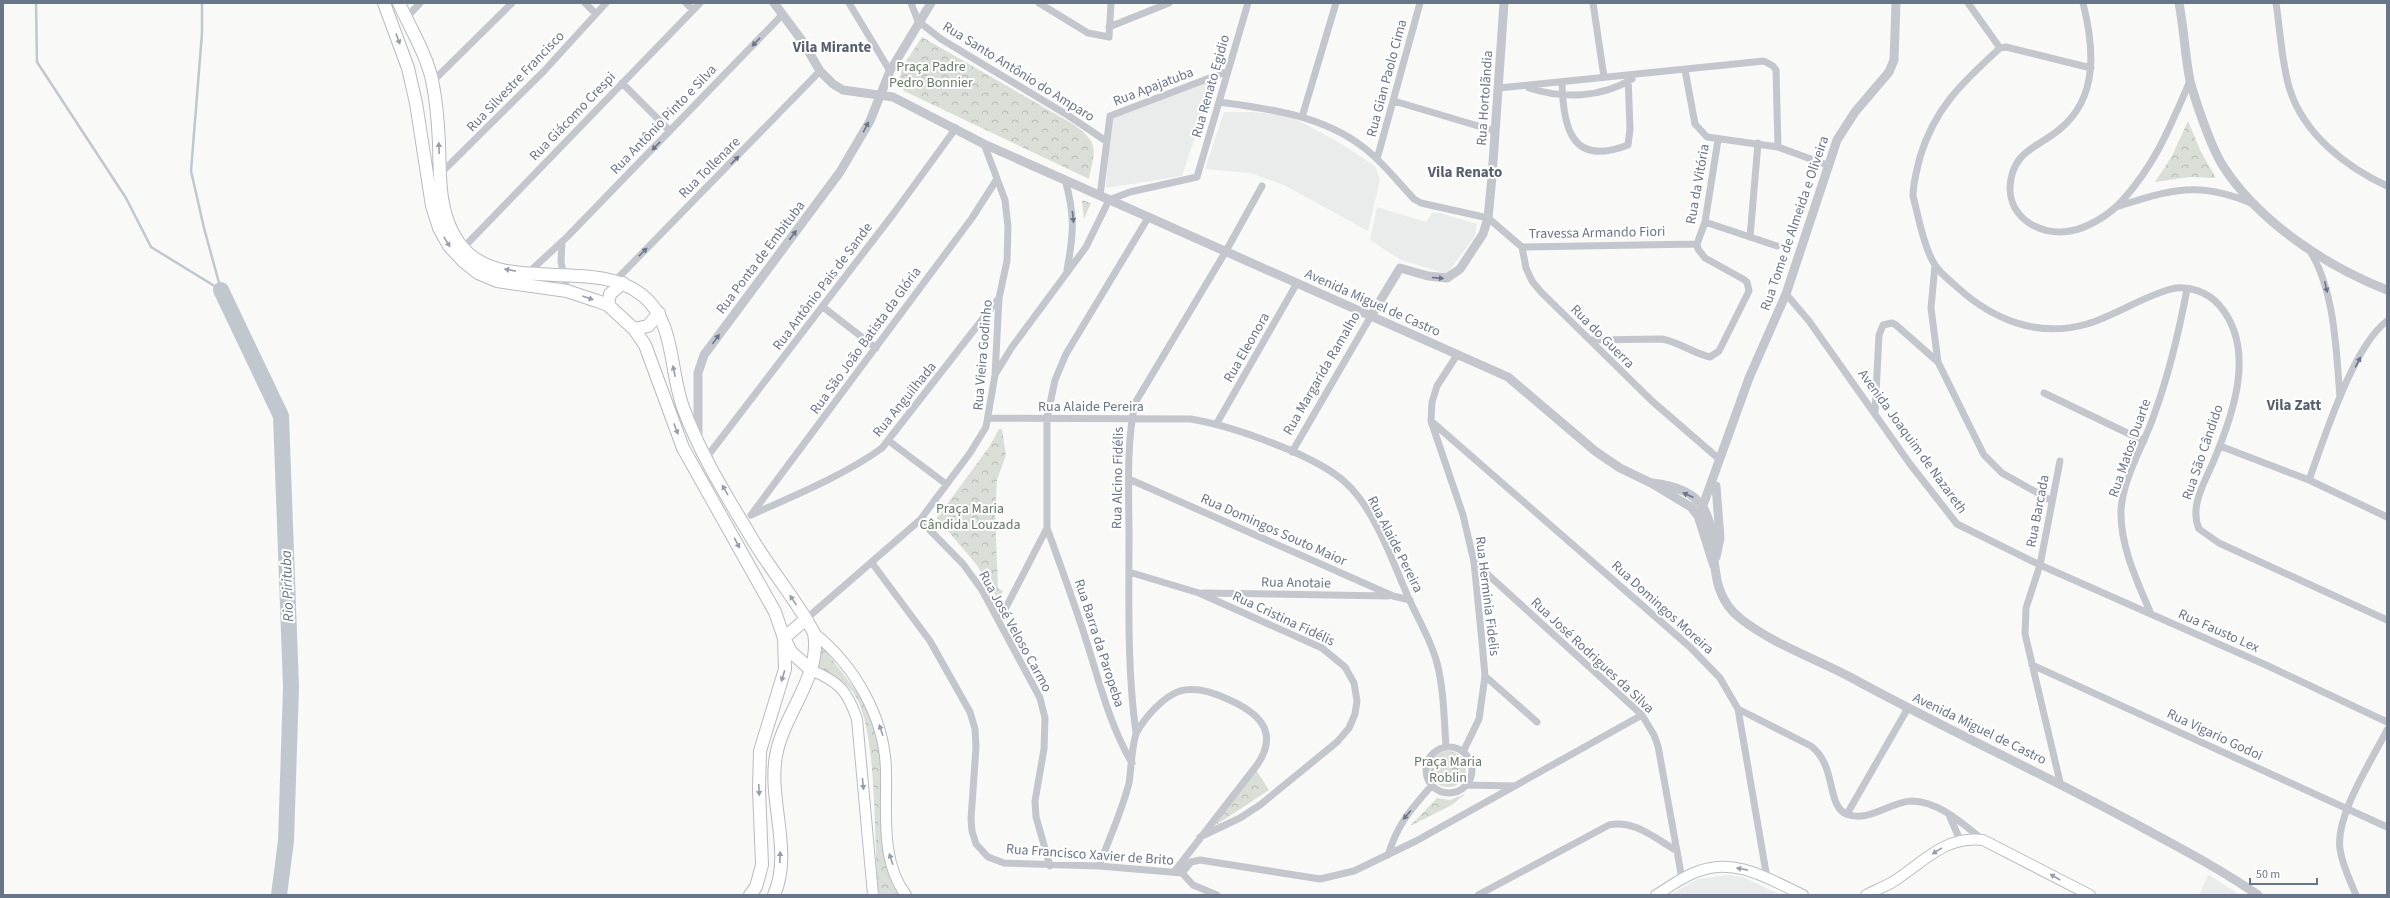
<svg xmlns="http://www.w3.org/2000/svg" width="2390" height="898" font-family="'Source Sans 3',sans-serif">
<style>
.built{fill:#eaebeb}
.park{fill:url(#park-crowns)}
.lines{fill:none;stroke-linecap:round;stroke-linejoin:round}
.stream{stroke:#c0c7ce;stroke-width:2.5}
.river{stroke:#c0c7ce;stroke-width:16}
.secondary-casing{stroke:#b8bcc2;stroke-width:12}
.primary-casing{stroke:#b7bac0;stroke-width:14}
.minor{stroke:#c3c6cc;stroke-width:7}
.tertiary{stroke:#c3c6cc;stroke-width:9}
.secondary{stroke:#fff;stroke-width:10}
.primary{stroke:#fff;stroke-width:12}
.oneway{fill:#969eac}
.oneway2{fill:#697589}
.labels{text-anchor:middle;stroke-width:4;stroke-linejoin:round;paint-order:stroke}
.park-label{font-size:14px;fill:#657a64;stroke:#fff}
.street-label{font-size:14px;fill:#697589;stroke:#fff}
.neighbourhood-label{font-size:15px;font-weight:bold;fill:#57606e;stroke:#fff}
.water-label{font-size:15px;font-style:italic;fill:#657683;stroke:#fff}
</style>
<defs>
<pattern id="park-crowns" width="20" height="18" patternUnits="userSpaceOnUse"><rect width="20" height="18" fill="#d9dfd7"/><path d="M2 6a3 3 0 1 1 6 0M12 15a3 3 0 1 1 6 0" fill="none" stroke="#b4b9b4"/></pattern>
</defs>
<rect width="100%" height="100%" fill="#f9faf8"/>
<!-- built -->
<path class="built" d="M1214 80 1182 176 1106 188 1110 120Z
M1224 112H1253L1289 116 1337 141 1375 166 1380 180 1368 231 1284 185 1250 173 1205 169Z
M1377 207 1426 222 1432 213H1440L1477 224 1475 236 1447 274 1401 260 1370 240Z
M1728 875 1743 877 1781 895H1670L1698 879Z
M2208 875H2209L2240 895H2199Z"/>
<!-- park -->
<path class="park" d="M922 37 1073 124C1100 144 1095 148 1089 179L904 91 898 83 903 66Z
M2188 121 2201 152 2216 178 2190 177 2155 182 2172 156Z
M1082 200 1091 203 1084 219Z
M999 429H1002L1006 455 997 480 995 515 998 588 1003 591 999 601 976 564 937 518 989 447Z
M819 642 860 696 871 718 881 745 882 822 903 895H879C872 847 880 727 852 691 842 680 830 674 816 668L820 661Z
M1430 769a18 18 0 1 1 36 0a18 18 0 1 1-36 0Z
M1256 770 1269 790 1207 831Z
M1465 794 1452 805 1410 826 1437 798 1450 800Z"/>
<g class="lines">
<!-- stream -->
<path class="stream" d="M36 3 37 62 126 198 151 247 221 290
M202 3V33L191 171 204 228 221 290"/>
<!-- river -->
<path class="river" d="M221 290 281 416 291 687 286 841 279 895"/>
<defs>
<path id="secondary" d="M814 633C855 666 885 718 886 771 887 811 880 861 906 895
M811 670C839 682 847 690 857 719L873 895
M1656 895C1670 887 1683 876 1699 871 1737 857 1770 880 1803 895
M1866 895C1874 891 1883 887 1891 883 1922 864 1944 835 1983 840L2090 895"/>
<path id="primary" d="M384 3 408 68 416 103 432 206 439 228 449 246 463 261 478 273 497 281 567 291 597 301 608 305 634 329 645 345 683 448 775 612 784 638 785 669 760 751 759 789 762 865 756 887 750 895
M399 3C410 28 426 53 432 80 436 99 438 122 439 142 440 176 438 214 459 243 498 298 593 255 642 295 676 321 669 373 684 410 701 456 729 500 754 542 773 573 797 601 814 633 822 676 783 714 776 756 768 801 793 852 774 895
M608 305 610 294 623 283
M634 329 648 326 659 313
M784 638 806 619
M785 640 791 652 811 670"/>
</defs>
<!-- secondary casing -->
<use href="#secondary" class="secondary-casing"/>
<!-- primary casing -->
<use href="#primary" class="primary-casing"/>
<!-- minor -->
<path class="minor" d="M585 3 596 14
M686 3 693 10
M849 3 890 71
M911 3 918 21 941 39 1069 116 1106 141
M1039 3 1088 33 1109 37 1111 3
M1593 3 1604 77
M1968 3 2000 48C1963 82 1935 107 1920 157 1917 170 1913 182 1913 196 1918 215 1924 248 1935 265 1940 273 1950 281 1957 287 1993 320 2038 338 2087 324 2116 315 2142 297 2171 289 2188 285 2208 292 2219 305 2257 348 2233 415 2214 460 2205 482 2189 506 2199 529L2219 543 2387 620
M2083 3C2094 47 2099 97 2060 129 2040 146 2016 150 2011 179 2004 214 2037 237 2070 231 2088 228 2109 215 2122 201 2156 163 2170 127 2190 81
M2276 3C2280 28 2282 67 2290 90 2304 134 2346 167 2387 186
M406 18 420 3
M1109 27 1169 3
M2000 48 2006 47 2091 68
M1685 70 1695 124 1707 137 1778 147 1827 165
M432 82 512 3
M1562 82C1563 129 1572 167 1628 145L1630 129 1628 75
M622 83 670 131
M1499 88 1764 61 1773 66 1776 70 1778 147
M1529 88C1563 99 1601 98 1632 79
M1394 101 1495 131
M1219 102C1269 109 1322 115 1363 147 1382 161 1397 181 1414 199L1421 203 1488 218 1522 247 1526 268 1532 281 1541 292 1652 401 1719 459
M1302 117 1336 3
M1377 159 1420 3
M440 174 544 71 606 3
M1065 179C1075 216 1074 232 1067 270
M1100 196 1110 116 1228 71
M2116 207C2170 190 2199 180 2253 204
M1705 222 1777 246
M1750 237 1758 143
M562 242 561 262 567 291
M1522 247 1697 244
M463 248 700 3
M2310 251C2335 291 2336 350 2340 397
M1935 265 1931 308 1938 362 1976 439 1984 455 2002 473 2052 501
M528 273 567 237 783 14
M616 280 820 71
M1786 294 1809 321 1910 464 1957 524 2040 565 2026 608 2025 634 2060 782
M823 307 876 348
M1591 340 1662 339C1679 342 1693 353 1710 357L1719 351 1749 291 1747 282 1743 279 1705 258 1698 249 1697 244 1705 222 1718 140
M1457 355 1437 386 1432 402 1431 421 1463 515 1474 562 1482 642 1485 676 1479 719 1463 752
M996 373 1012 347 1086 247 1109 200 1130 192 1197 177 1248 3
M2044 393 2144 441
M1875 412 1879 335 1883 325 1892 323 1896 325 1938 362
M989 418 1191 419C1232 426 1316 455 1346 483 1376 511 1393 563 1409 599 1419 621 1431 640 1437 663 1444 690 1444 719 1446 747
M1431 421 1690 647 1720 678 1738 709 1767 878
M1217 423 1297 283
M889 441 946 484
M2220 446 2309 480 2387 517
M1292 452 1371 316
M706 458 894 213 956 128
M2060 461 2040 565 2266 665 2387 722
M1129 479 1393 596 1410 600
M2309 480C2324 439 2353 346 2387 321
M751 515 972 218 997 179
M751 515C791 497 847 474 882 448L999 298
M920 520 963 564 982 590 1040 698 1045 718 1044 749 1035 801 1036 817 1050 866
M1047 528C1061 567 1075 605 1087 643 1100 684 1110 726 1132 763
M1474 562 1642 715 1654 735 1658 746 1682 879
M872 563 930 641 970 712 975 729 976 747 971 819 972 831 976 844 988 857 1004 863 1099 866 1182 873
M1129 572 1199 593 1322 648 1345 667 1354 683 1357 701 1355 714 1349 728 1337 742 1260 805 1240 818 1200 837
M1203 593 1388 596
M2151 614C2137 581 2120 546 2121 510 2123 477 2144 445 2154 415 2169 374 2179 332 2187 289
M806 619 920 520 970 453 986 427 995 375 999 298 1007 261 1008 227 1005 200 984 144
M999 621 1047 528V418L1055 380 1066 354 1148 218
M2032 665 2387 827
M1485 676 1537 722
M1738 709 1811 746C1837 766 1826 804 1846 814 1868 823 1890 802 1911 801 1939 801 1963 824 1983 840
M1136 733C1127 668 1129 602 1129 536 1129 492 1126 446 1135 403L1226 251 1262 186
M1426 770a23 23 0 1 1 46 0a23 23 0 1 1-46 0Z
M1465 785 1515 786
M1847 814 1908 708
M1950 817 1960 840
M1388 855C1399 821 1410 811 1432 785
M1099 866C1109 839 1122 811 1129 783 1131 771 1132 741 1137 732 1145 717 1164 696 1180 691 1195 687 1212 692 1225 698 1256 711 1281 730 1257 765L1174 872
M1182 873 1191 862 1200 860 1320 879 1354 871 1416 841 1642 715
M1182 873 1193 885 1217 895
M1478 895 1609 825C1634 819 1656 839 1677 851
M2356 895C2350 880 2342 865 2340 849 2335 816 2372 760 2387 730"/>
<!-- tertiary -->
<path class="tertiary" d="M774 3 803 42 820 71 833 84 843 90 893 97 984 144 1508 377 1595 451 1620 468 1651 483 1691 507 1698 516 1714 566
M2179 3C2184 29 2185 56 2190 81 2196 103 2211 147 2223 166 2259 222 2326 266 2387 290
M1371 316 1400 268 1428 276 1447 278 1460 269 1483 234 1488 218 1492 177 1504 3
M698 440V373L704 355 840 172 870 121 890 71 931 3
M1652 483C1750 493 1685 577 1741 619 1773 644 1814 658 1850 677 1947 730 2048 776 2145 829 2184 850 2222 870 2258 895
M1702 508 1749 378 1786 294 1837 140 1855 112 1889 72 1894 60 1896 3
M1716 557 1720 538 1716 486"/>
<!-- secondary -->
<use href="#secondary" class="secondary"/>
<!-- primary -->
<use href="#primary" class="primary"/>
</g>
<!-- one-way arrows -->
<defs><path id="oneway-solid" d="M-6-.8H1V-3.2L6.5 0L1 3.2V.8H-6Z"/></defs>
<g class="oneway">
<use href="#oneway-solid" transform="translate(398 39) rotate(70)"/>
<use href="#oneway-solid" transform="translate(439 148) rotate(-92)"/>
<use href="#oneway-solid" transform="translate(447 242) rotate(58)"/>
<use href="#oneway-solid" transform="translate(510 270) rotate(-169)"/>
<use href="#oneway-solid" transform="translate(588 298) rotate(19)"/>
<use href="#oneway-solid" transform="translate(674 371) rotate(-102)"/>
<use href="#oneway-solid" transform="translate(676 429) rotate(69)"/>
<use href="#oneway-solid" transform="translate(725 490) rotate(-120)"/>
<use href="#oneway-solid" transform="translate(737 543) rotate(62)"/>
<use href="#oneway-solid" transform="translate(793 600) rotate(-124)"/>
<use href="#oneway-solid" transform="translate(783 676) rotate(107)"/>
<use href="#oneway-solid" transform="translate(881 730) rotate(-109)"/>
<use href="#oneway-solid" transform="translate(863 784) rotate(84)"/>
<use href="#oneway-solid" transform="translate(759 790) rotate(87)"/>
<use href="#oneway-solid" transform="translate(1937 851) rotate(148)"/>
<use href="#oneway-solid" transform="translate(780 857) rotate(-88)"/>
<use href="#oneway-solid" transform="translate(891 859) rotate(-108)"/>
<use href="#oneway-solid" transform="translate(1742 869) rotate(-169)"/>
<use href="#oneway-solid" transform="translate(2055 877) rotate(-150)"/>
</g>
<g class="oneway2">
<use href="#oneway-solid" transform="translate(756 42) rotate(134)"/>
<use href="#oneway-solid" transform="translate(866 127) rotate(-62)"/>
<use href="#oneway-solid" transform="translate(656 146) rotate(134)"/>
<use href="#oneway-solid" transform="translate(735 160) rotate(-45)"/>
<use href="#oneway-solid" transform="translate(1073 217) rotate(84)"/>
<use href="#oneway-solid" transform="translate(793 235) rotate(-53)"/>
<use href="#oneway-solid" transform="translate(643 252) rotate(-45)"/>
<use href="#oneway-solid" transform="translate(1438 278) rotate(5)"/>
<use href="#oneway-solid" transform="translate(2326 287) rotate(77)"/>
<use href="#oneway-solid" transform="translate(716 339) rotate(-54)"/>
<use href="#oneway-solid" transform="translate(2358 362) rotate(-63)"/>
<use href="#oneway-solid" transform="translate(1688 495) rotate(-155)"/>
<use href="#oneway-solid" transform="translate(1407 815) rotate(130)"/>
</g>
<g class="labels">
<!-- park labels -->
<g class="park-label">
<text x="931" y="71">Praça Padre<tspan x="931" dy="16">Pedro Bonnier</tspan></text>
<text x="970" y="513">Praça Maria<tspan x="970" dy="16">Cândida Louzada</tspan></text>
<text x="1448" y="766">Praça Maria<tspan x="1448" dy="16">Roblin</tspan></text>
</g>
<!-- street labels -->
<g class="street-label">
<text transform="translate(1019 71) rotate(32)" y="5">Rua Santo Antônio do Amparo</text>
<text transform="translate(1386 78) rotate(-75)" y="5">Rua Gian Paolo Cima</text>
<text transform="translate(515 81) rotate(-46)" y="5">Rua Silvestre Francisco</text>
<text transform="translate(1153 86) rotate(-21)" y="5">Rua Apajatuba</text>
<text transform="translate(1210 86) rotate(-74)" y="5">Rua Renato Egidio</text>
<text transform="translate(1484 98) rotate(-86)" y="5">Rua Hortolãndia</text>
<text transform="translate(572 116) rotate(-46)" y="5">Rua Giácomo Crespi</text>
<text transform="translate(663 119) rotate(-46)" y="5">Rua Antônio Pinto e Silva</text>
<text transform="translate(709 167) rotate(-45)" y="5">Rua Tollenare</text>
<text transform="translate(1697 184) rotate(-80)" y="5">Rua da Vitória</text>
<text transform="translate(1794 223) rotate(-71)" y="5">Rua Tome de Almeida e Oliveira</text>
<text transform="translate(1597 232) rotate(-1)" y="5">Travessa Armando Fiori</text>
<text transform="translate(760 257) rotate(-53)" y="5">Rua Ponta de Embituba</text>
<text transform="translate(822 286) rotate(-53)" y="5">Rua Antônio Pais de Sande</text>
<text transform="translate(1373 302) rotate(24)" y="5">Avenida Miguel de Castro</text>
<text transform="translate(1603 336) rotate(45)" y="5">Rua do Guerra</text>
<text transform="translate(865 340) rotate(-54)" y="5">Rua São João Batista da Glória</text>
<text transform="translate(1246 347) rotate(-60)" y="5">Rua Eleonora</text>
<text transform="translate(982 355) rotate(-85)" y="5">Rua Vieira Godinho</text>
<text transform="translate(1321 373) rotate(-60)" y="5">Rua Margarida Ramalho</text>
<text transform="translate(904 399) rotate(-51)" y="5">Rua Anguilhada</text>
<text x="1091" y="411">Rua Alaide Pereira</text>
<text transform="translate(1913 441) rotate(54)" y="5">Avenida Joaquim de Nazareth</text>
<text transform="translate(2129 448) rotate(-71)" y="5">Rua Matos Duarte</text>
<text transform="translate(2202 452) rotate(-71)" y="5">Rua São Cândido</text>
<text transform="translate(1117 478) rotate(-89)" y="5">Rua Alcino Fidélis</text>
<text transform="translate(2037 511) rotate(-79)" y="5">Rua Barcada</text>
<text transform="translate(1274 529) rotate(24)" y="5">Rua Domingos Souto Maior</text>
<text transform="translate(1396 544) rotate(63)" y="5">Rua Alaide Pereira</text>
<text transform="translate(1296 582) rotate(1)" y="5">Rua Anotaie</text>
<text transform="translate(1488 596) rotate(83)" y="5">Rua Herminia Fidelis</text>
<text transform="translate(1663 607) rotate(42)" y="5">Rua Domingos Moreira</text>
<text transform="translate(1284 618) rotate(25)" y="5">Rua Cristina Fidélis</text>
<text transform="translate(2219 630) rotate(24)" y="5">Rua Fausto Lex</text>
<text transform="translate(1016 631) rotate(61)" y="5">Rua José Veloso Carmo</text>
<text transform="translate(1100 643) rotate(72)" y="5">Rua Barra da Paropeba</text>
<text transform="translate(1593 655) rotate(43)" y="5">Rua José Rodrigues da Silva</text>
<text transform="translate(1980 728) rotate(26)" y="5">Avenida Miguel de Castro</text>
<text transform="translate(2215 734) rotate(25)" y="5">Rua Vigario Godoi</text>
<text transform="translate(1090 854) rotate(4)" y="5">Rua Francisco Xavier de Brito</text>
</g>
<!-- neighbourhood labels -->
<g class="neighbourhood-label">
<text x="832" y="52">Vila Mirante</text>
<text x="1465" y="177">Vila Renato</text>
<text x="2294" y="410">Vila Zatt</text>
</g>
<!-- water labels -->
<g class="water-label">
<text transform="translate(287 586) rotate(-92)" y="5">Rio Pirituba</text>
</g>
</g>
<!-- border -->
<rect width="2390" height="898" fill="none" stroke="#697589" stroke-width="8"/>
<!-- scale -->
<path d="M2250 878v6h67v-6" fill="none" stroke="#697589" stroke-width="2"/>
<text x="2256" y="878" font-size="12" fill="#697589" stroke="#ffffff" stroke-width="3" paint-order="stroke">50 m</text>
</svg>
